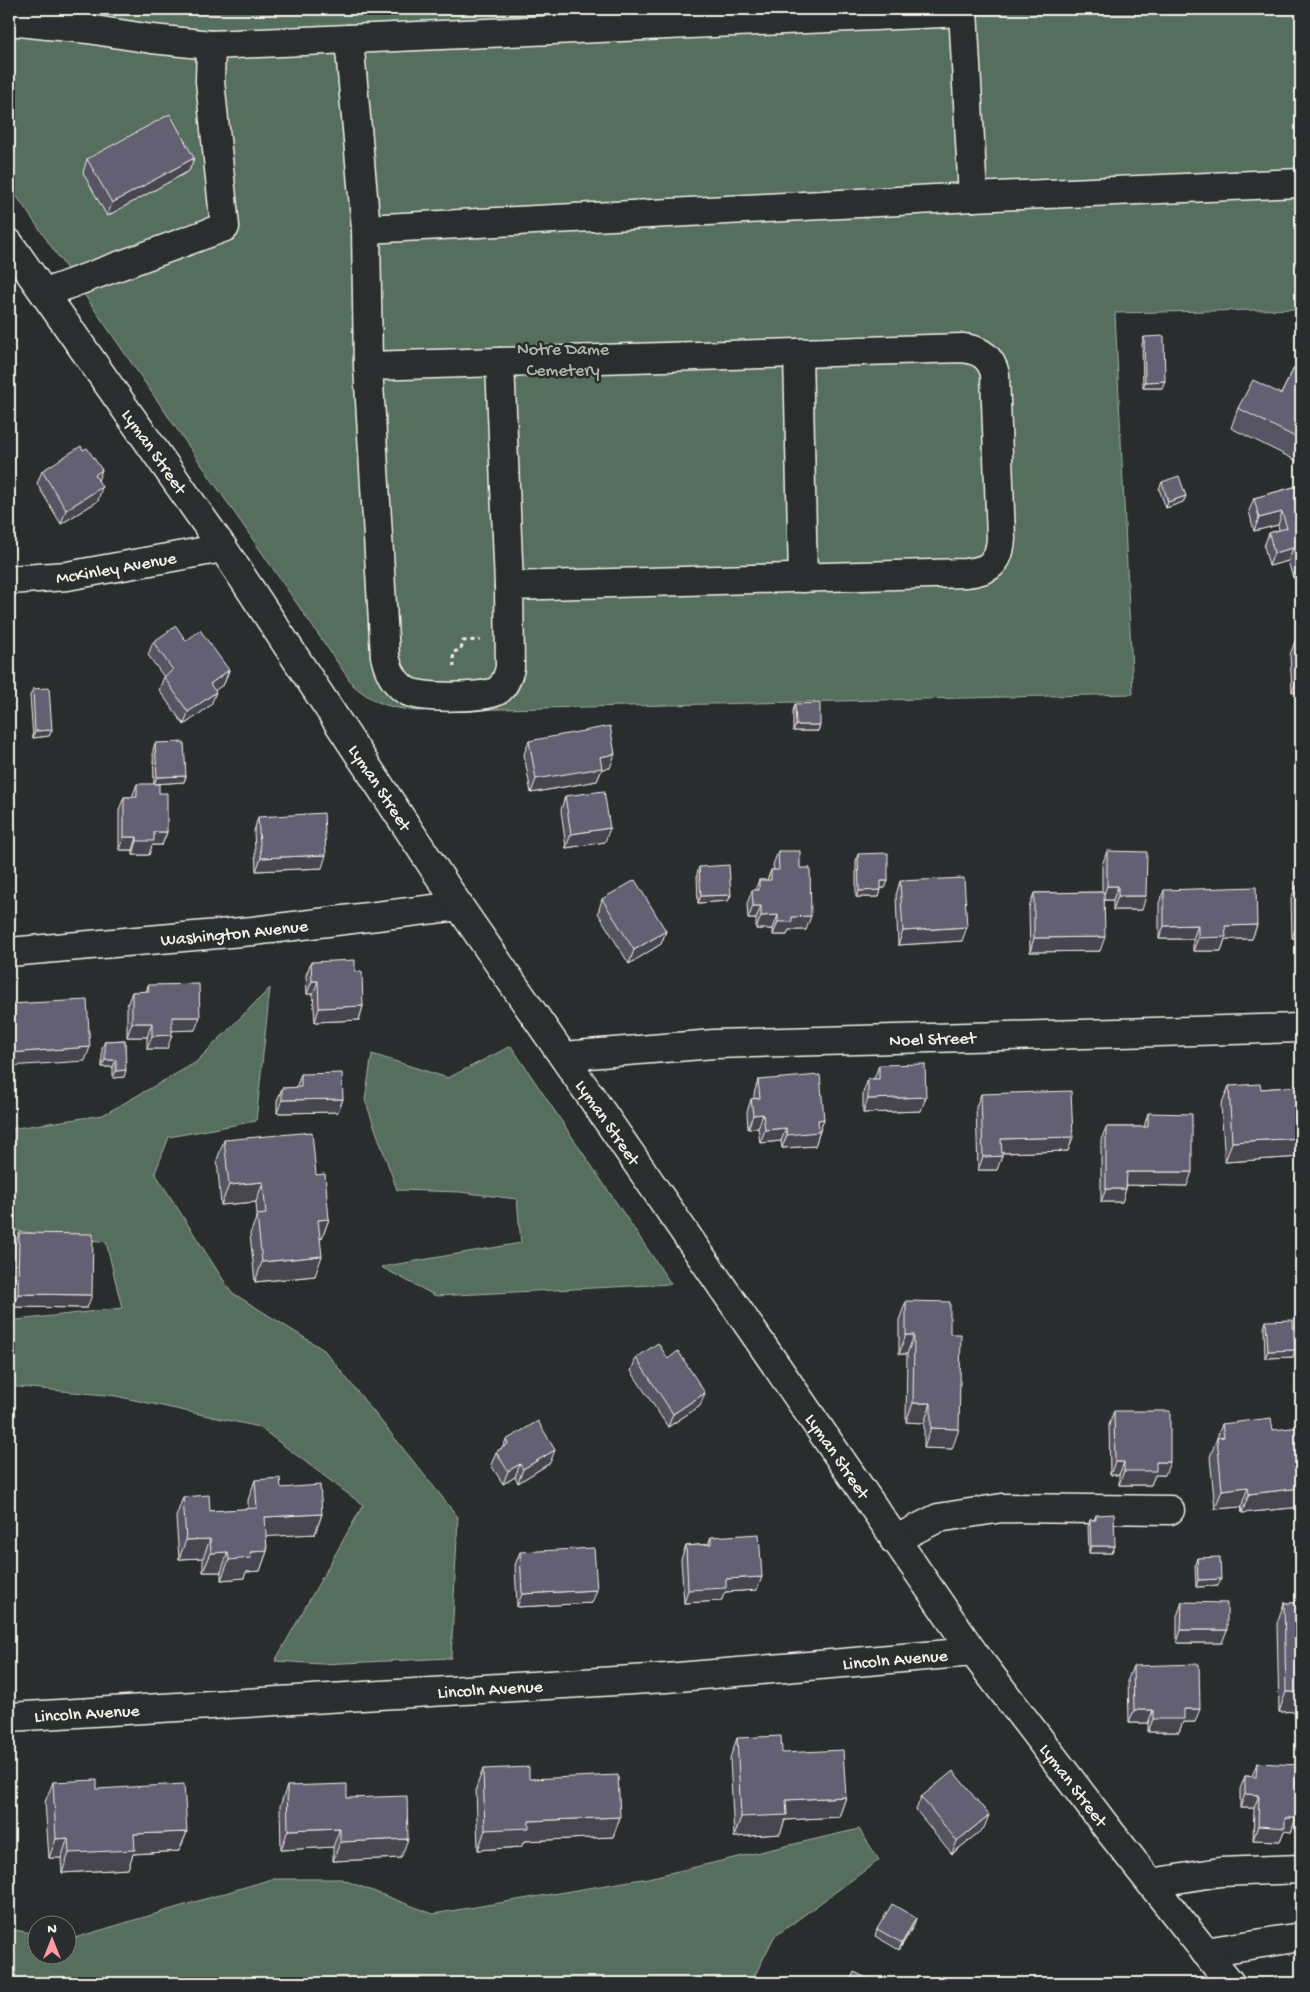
<svg xmlns="http://www.w3.org/2000/svg" width="1310" height="1992" font-family="'Gochi Hand',sans-serif">
<style>
.green{fill:#546e5d;stroke:#a4b0a2}
.lines{fill:none;stroke-linecap:round;stroke-linejoin:round}
.minor-casing{stroke:#f4f1e8;stroke-width:31}
.major-casing{stroke:#f4f1e8;stroke-width:31}
.path{stroke:#f4f1e8;stroke-width:3;stroke-dasharray:4 4;stroke-linecap:butt}
.minor{stroke:#2a2d2e;stroke-width:28}
.major{stroke:#2a2d2e;stroke-width:28}
.wall{fill:#565363;stroke:#f4f1e8}
.shaded-wall{fill:#464450;stroke:#f4f1e8}
.building{fill:#646173;stroke:#f4f1e8}
.labels{text-anchor:middle;stroke-width:5;stroke-linejoin:round;paint-order:stroke}
.park-label{font-size:18px;fill:#acb6a9;stroke:#2a2d2e}
.street-label{font-size:18px;fill:#f4f1e8;stroke:#2a2d2e}
</style>
<rect width="100%" height="100%" fill="#2a2d2e"/>
<filter id="ink" filterUnits="userSpaceOnUse"><feTurbulence type="fractalNoise" baseFrequency=".02" numOctaves="2"/><feDisplacementMap in="SourceGraphic" scale="10" xChannelSelector="R" yChannelSelector="G"/><feConvolveMatrix kernelMatrix="1 2 1 2 8 2 1 2 1" color-interpolation-filters="sRGB"/></filter>
<g filter="url(#ink)">
<!-- green -->
<path class="green" d="M9 9H1301V309L1115 313 1133 694 416 711C388 707 375 704 353 685L9 185Z
M270 988 256 1121 169 1137 155 1173 231 1292 324 1350 458 1517 451 1658 322 1664 275 1661 363 1505 259 1427 116 1396 9 1386V1321L122 1308 106 1242 9 1230V1129L103 1115 195 1063Z
M511 1046 671 1284 436 1296 381 1267 521 1243 517 1199 460 1192 397 1190 365 1100 372 1054 448 1078Z
M859 1829 879 1860 774 1937 751 1983H9V1929L37 1934 38 1954H68V1940L272 1879H341L433 1914 648 1878Z"/>
<g class="lines">
<defs>
<g id="minor">
<path d="M9 21 88 29 152 39 211 45 349 39"/>
<path d="M973 197 1301 183"/>
<path d="M366 229 349 39 964 12"/>
<path d="M45 293 225 227 210 81 211 45"/>
<path d="M798 353 803 578"/>
<path d="M500 362 509 586"/>
<path d="M368 366 963 348C980 350 991 357 995 374L1001 539C999 564 989 571 965 573L509 586 510 668C508 676 505 686 497 691 485 698 419 699 407 691 395 684 388 670 385 656L368 366 366 229 973 197 963 9"/>
<path id="s1" d="M9 580 67 576 223 548"/>
<path id="s2" d="M9 952 253 931 459 906"/>
<path id="s3" d="M563 1056 714 1044 1301 1028"/>
<path d="M894 1540 938 1518 1002 1508 1170 1510"/>
<path id="s4" d="M9 1717 666 1678 973 1652"/>
<path d="M1151 1883 1220 1872 1301 1869"/>
<path d="M1205 1952 1301 1937"/>
</g>
<g id="major">
<path id="s5" d="M9 243 223 548 459 906 648 1179 973 1652 1111 1833 1230 1983"/>
</g>
</defs>
<!-- minor casing -->
<use href="#minor" class="minor-casing"/>
<!-- major casing -->
<use href="#major" class="major-casing"/>
<!-- path -->
<path class="path" d="M454 667 453 652 461 650 463 641 480 640"/>
<!-- minor -->
<use href="#minor" class="minor"/>
<!-- major -->
<use href="#major" class="major"/>
</g>
<!-- wall -->
<path class="wall" d="M194 158 189 171 107 216 83 173 87 159Z
M1144 337 1162 388H1143L1142 344Z
M1301 354V463L1231 428 1238 408 1281 394Z
M42 471 98 480V501L61 524 37 484Z
M1162 482 1186 496 1183 502 1166 508 1159 489Z
M1301 485V575L1293 578 1288 561 1269 566 1264 546 1269 533 1279 530 1278 525 1254 531 1249 511 1254 498Z
M186 641 229 670 224 684 215 690 211 705 184 725 159 690 164 677 148 655 153 642Z
M1295 641 1301 692H1292L1290 655Z
M33 689 52 730 49 736 33 738 30 695Z
M795 704 820 725 818 731H793V711Z
M529 741 610 768 602 769 597 781 531 793 524 754Z
M155 743 186 776 184 782 154 784 153 750Z
M137 784 159 793 167 832 162 845H152L149 855H133V850H119V810L124 797H132Z
M565 796 605 842 566 848 561 810Z
M258 817 322 868 256 871 254 831Z
M778 851 800 868 806 930H789L787 935H773V929H756V919H748L747 904 752 890H755L759 880H767L771 870H774L773 865Z
M1107 851 1142 910H1113V900H1104L1100 951 1030 952 1029 907 1034 893 1102 892V865Z
M858 854 888 881 885 888H881L879 897H856V861Z
M699 867 731 895 728 901 698 903 697 874Z
M900 881 962 941 898 945 896 895Z
M1296 886 1301 938H1292L1291 899Z
M1164 890 1257 925 1252 939H1225L1221 951H1193V939H1159V903Z
M602 899 666 931 661 944 629 964 598 913Z
M311 962 363 1006 359 1020 315 1022 313 994H307L306 975Z
M148 985 195 1030H172L167 1049H147V1037H127V1005L132 992H146Z
M125 1040 124 1077 113 1078V1067H102V1048L105 1041Z
M879 1065 921 1111 863 1113V1093L868 1079H874Z
M301 1074 343 1099 338 1112 277 1113V1101L282 1088H296Z
M758 1080 824 1119 815 1146 782 1148 781 1141 760 1143 758 1128 748 1129 747 1112 751 1099H754V1094Z
M1229 1086 1261 1089 1301 1086V1157L1225 1162 1221 1105Z
M981 1094 1073 1137 1068 1151 1002 1153 997 1170H978L976 1107Z
M1148 1113 1187 1186 1127 1185 1122 1202H1101V1140L1106 1127H1144Z
M224 1140 316 1175 329 1219 322 1238H320L315 1276 255 1282 250 1234 257 1216 256 1202 221 1205 217 1160Z
M19 1233 87 1308 13 1307 14 1246Z
M906 1301 950 1334 952 1449 924 1448V1423L906 1422 907 1354H899V1320Z
M1266 1321 1293 1357 1265 1358 1264 1328Z
M636 1358 668 1359 700 1406 668 1427 631 1371Z
M1114 1411 1165 1475H1155L1151 1485H1119V1475H1110L1109 1425Z
M1222 1424 1273 1430 1301 1432V1507L1242 1513 1241 1507 1215 1509 1210 1457Z
M506 1440 550 1463 518 1483 515 1477 503 1484 491 1465 496 1452 503 1447Z
M255 1480 281 1488 322 1514 315 1534 266 1536 267 1551 260 1571 246 1572 244 1578 221 1580V1572H203V1558L179 1559 176 1517 183 1497 210 1511 248 1509V1500Z
M1096 1515 1115 1546 1112 1553H1089L1088 1527 1090 1520H1094Z
M711 1537 757 1590 725 1592 721 1601 684 1603 681 1559 686 1546 708 1544Z
M520 1552 592 1603 517 1607 515 1565Z
M1197 1558 1218 1586 1196 1587 1195 1565Z
M1182 1602 1222 1643H1177V1616Z
M1284 1603H1301V1711L1279 1712 1277 1623Z
M1133 1666 1195 1722H1183L1179 1732H1148V1723H1129L1128 1679Z
M737 1738 782 1753 846 1797 839 1817 785 1820 780 1834 734 1837 730 1758Z
M1257 1763 1296 1818 1291 1832 1284 1831 1280 1841 1253 1840 1254 1808H1240V1789L1245 1776H1252Z
M483 1769 529 1779 620 1817 613 1837 524 1841 521 1847 478 1850 476 1788Z
M53 1782 97 1789 187 1832 179 1851 133 1854 128 1869 62 1873 61 1858H49L45 1802Z
M287 1786 347 1798 401 1858 333 1861V1847L281 1850 280 1806Z
M921 1797 984 1828 952 1854 916 1810Z
M916 1918 914 1925 899 1950 875 1936 877 1929Z"/>
<!-- shaded-wall -->
<path class="shaded-wall" d="M194 158 189 171 107 216 112 203Z
M1165 381 1162 388H1143L1145 382Z
M102 470 97 484 95 475Z
M102 487 98 501 61 524 66 510Z
M1186 496 1183 502 1166 508 1168 502Z
M1282 512 1278 525 1254 531 1259 518Z
M1293 548 1288 561 1269 566 1274 553Z
M1301 563V575L1293 578 1298 564Z
M229 670 224 684 206 697 210 684Z
M1301 678V692H1292L1297 679Z
M216 692 211 705 184 725 188 712Z
M796 725H820L818 731H793Z
M52 730 49 736 33 738 35 731Z
M615 754 610 768 602 769 597 781 531 793 536 779 600 757Z
M186 776 184 782 154 784 157 777Z
M610 828 605 842 566 848 571 834Z
M154 832H167L162 845H152L149 855H133L137 841Z
M124 837H137L133 850H119Z
M326 855 322 868 256 871 261 858Z
M881 881H888L885 888H878Z
M1107 886H1118L1113 900H1102Z
M881 890 879 897H856L859 891Z
M731 895 728 901 698 903 701 896Z
M1118 896H1146L1142 910H1113Z
M753 906H761L756 919H748Z
M778 915 773 929H756L761 916Z
M811 916 806 930H789L787 935H773L778 922 792 917Z
M1198 925 1193 939H1159L1164 926Z
M1257 925 1252 939H1225L1221 951H1193L1198 938 1225 926Z
M1297 925H1301V938H1292Z
M967 927 962 941 898 945 903 931Z
M666 931 661 944 629 964 634 950Z
M1105 937 1100 951 1030 952 1034 938Z
M312 981H318L313 994H307Z
M363 1006 359 1020 315 1022 319 1008Z
M172 1017H200L195 1030 167 1031Z
M132 1023H152L147 1037H127Z
M172 1035 167 1049H147L152 1036Z
M90 1047 85 1061 9 1066V1053Z
M105 1060H116L113 1067H102Z
M126 1070 124 1077 113 1078 116 1071Z
M926 1097 921 1111 863 1113 868 1099Z
M343 1099 338 1112 277 1113 282 1100Z
M763 1114 758 1128 748 1129 753 1115Z
M824 1119 815 1146 782 1148 787 1135 818 1120Z
M786 1128 781 1141 760 1143 765 1130Z
M1073 1137 1068 1151 997 1153 1001 1139Z
M1301 1138V1157L1225 1162 1232 1142Z
M1002 1156 997 1170H978L983 1157Z
M1127 1172H1192L1187 1186 1122 1185Z
M263 1182 256 1202 221 1205 229 1185Z
M1106 1189H1126L1122 1202H1101Z
M329 1219 322 1238 311 1239 318 1220Z
M322 1256 315 1276 255 1282 262 1262Z
M18 1294 92 1295 87 1308 13 1307Z
M906 1335H914L907 1354H899Z
M1295 1350 1293 1357 1265 1358 1268 1351Z
M705 1393 700 1406 668 1427 673 1414Z
M913 1403H931L924 1423 906 1422Z
M931 1428 959 1429 952 1449 924 1448Z
M555 1450 550 1463 518 1483 523 1469Z
M1115 1462H1124L1119 1475H1110Z
M1156 1462H1170L1165 1475H1155L1151 1485H1119L1124 1471Z
M520 1464 515 1477 503 1484 508 1471Z
M1248 1487 1241 1507 1215 1509 1222 1490Z
M1301 1488V1507L1242 1513 1249 1494Z
M322 1514 315 1534 258 1537 265 1517Z
M210 1539 203 1558 179 1559 186 1540Z
M1091 1546H1115L1112 1553H1089Z
M267 1551 260 1571 246 1572 244 1578 221 1580 229 1560 250 1552Z
M228 1552 221 1572H203L211 1553Z
M762 1577 757 1590 725 1592 721 1601 684 1603 688 1590 726 1579Z
M1221 1579 1218 1586 1196 1587 1198 1580Z
M597 1590 592 1603 517 1607 522 1594Z
M1181 1630H1227L1222 1643H1177Z
M1286 1692H1301V1711L1279 1712Z
M1184 1709H1200L1195 1722H1183L1179 1732H1148L1153 1719Z
M1134 1710H1153L1148 1723H1129Z
M1245 1794 1259 1795 1254 1808H1240Z
M846 1797 839 1817 785 1820 780 1834 734 1837 741 1817 786 1800Z
M989 1815 984 1828 952 1854 957 1841Z
M620 1817 613 1837 524 1841 521 1847 478 1850 485 1830 529 1821Z
M1285 1818H1296L1291 1832 1284 1831 1280 1841 1253 1840 1258 1826Z
M340 1828 333 1847 281 1850 288 1830Z
M187 1832 179 1851 133 1854 128 1869 62 1873 69 1853 134 1834Z
M68 1838 61 1858H49L56 1839Z
M408 1839 401 1858 333 1861 340 1842Z
M916 1918 914 1925 899 1950 902 1943Z"/>
<!-- building -->
<path class="building" d="M170 114 194 158 112 203 87 159Z
M1164 336 1165 381 1145 382 1144 337Z
M1301 354V440L1238 408 1253 380 1281 394Z
M81 446 83 450 87 448 102 470 95 475 102 487 66 510 42 471Z
M1179 476 1186 496 1168 502 1162 482Z
M1301 485V563L1298 564 1293 548 1274 553 1269 533 1287 528 1282 512 1259 518 1254 498Z
M176 626 186 641 200 630 229 670 210 684 216 692 188 712 164 677 173 670 153 642Z
M9 637 10 677H9Z
M1295 641H1301V678L1297 679Z
M49 688 52 730 35 731 33 689Z
M820 703V725H796L795 704Z
M610 726 615 754 600 757 602 768 536 779 529 741Z
M184 742 186 776 157 777 155 743Z
M137 784H159V793H167V832H154V841H137V837H124V797H137Z
M604 791 610 828 571 834 565 796Z
M324 813 326 855 261 858 258 817Z
M778 851H800V868H810L811 916 792 917V922H778V915L761 916V906H753L752 890H759V880H771V870H779Z
M1107 851 1147 852 1146 896H1118V886H1107Z
M888 853V881H881V890L859 891 858 854Z
M729 865 731 895 701 896 699 867Z
M964 878 967 927 903 931 900 881Z
M635 880 666 931 634 950 602 899Z
M1296 886H1301V925H1297Z
M1256 887 1257 925 1225 926 1226 937 1198 938V925L1164 926V890Z
M1104 892 1105 937 1034 938V893Z
M355 960V972H362L363 1006 319 1008 318 981H312L311 962Z
M199 984 200 1017H172V1035L152 1036V1023H132V992L149 991 148 985Z
M87 1000 90 1047 9 1053V1004Z
M125 1040 126 1070 116 1071V1060H105V1041Z
M925 1064 926 1097 868 1099V1079H879V1065Z
M342 1073 343 1099 282 1100V1088L301 1087V1074Z
M820 1075 824 1119 818 1120 819 1132 787 1135 786 1128 765 1130 763 1114 753 1115 751 1099 760 1098 758 1080Z
M1260 1084 1261 1089 1301 1086V1138L1232 1142 1229 1086Z
M1071 1091 1073 1137 1001 1139 1002 1156 983 1157 981 1094Z
M1148 1113 1192 1114V1172H1127L1126 1189H1106V1127H1148Z
M312 1132 316 1175 325 1174 329 1219 318 1220 322 1256 262 1262 257 1215 266 1214 263 1182 229 1185 224 1140Z
M19 1233 93 1234 92 1295 18 1294Z
M906 1301 950 1302V1334H961L959 1429 931 1428V1403H913L914 1335H906Z
M1293 1320 1295 1350 1268 1351 1266 1321Z
M658 1343 668 1359 678 1351 705 1393 673 1414 636 1358Z
M1114 1411H1170V1462H1156V1471H1124V1462H1115Z
M1271 1418 1273 1430 1300 1427 1301 1432V1488L1249 1494 1248 1487 1222 1490 1217 1438 1224 1437 1222 1424Z
M538 1421 555 1450 523 1469 520 1464 508 1471 496 1452 508 1444 506 1440Z
M280 1478 281 1488 320 1485 322 1514 265 1517 267 1551 250 1552 251 1558 229 1560 228 1552 211 1553 210 1539 186 1540 183 1497 209 1495 210 1511 257 1508 255 1480Z
M1114 1514 1115 1546H1091L1090 1520H1096V1515Z
M759 1534 762 1577 726 1579V1588L688 1590 686 1546 711 1544V1537Z
M594 1548 597 1590 522 1594 520 1552Z
M1220 1557 1221 1579 1198 1580 1197 1558Z
M9 1566 10 1582H9Z
M1182 1602 1227 1603V1630H1181Z
M1284 1603H1301V1692H1286Z
M1199 1664 1200 1709H1184V1719H1153V1710H1134L1133 1666Z
M781 1736 782 1753 843 1750 846 1797 786 1800 787 1815 741 1817 737 1738Z
M1257 1763 1299 1765 1296 1818H1285V1828L1258 1826 1259 1795 1245 1794V1776L1256 1777Z
M529 1767V1779L618 1775 620 1817 529 1821V1828L485 1830 483 1769Z
M953 1771 989 1815 957 1841 921 1797Z
M97 1780V1789L184 1784 187 1832 134 1834 135 1850 69 1853 68 1838 56 1839 53 1782Z
M347 1784V1798L407 1796 408 1839 340 1842V1828L288 1830 287 1786Z
M892 1904 916 1918 902 1943 877 1929Z
M854 1972 877 1983H849Z"/>
</g>
<g class="labels">
<!-- park labels -->
<g class="park-label">
<text x="563" y="354">Notre Dame<tspan x="563" dy="21">Cemetery</tspan></text>
</g>
<!-- street labels -->
<g class="street-label">
<text dy="6" stroke="none"><textPath href="#s5" startOffset="254">Lyman Street</textPath></text>
<text dy="6" stroke="none"><textPath href="#s1" startOffset="108">McKinley Avenue</textPath></text>
<text dy="6" stroke="none"><textPath href="#s5" startOffset="659">Lyman Street</textPath></text>
<text dy="6" stroke="none"><textPath href="#s2" startOffset="226">Washington Avenue</textPath></text>
<text dy="6" stroke="none"><textPath href="#s3" startOffset="370">Noel Street</textPath></text>
<text dy="6" stroke="none"><textPath href="#s5" startOffset="1064">Lyman Street</textPath></text>
<text dy="6" stroke="none"><textPath href="#s5" startOffset="1469">Lyman Street</textPath></text>
<text dy="6" stroke="none"><textPath href="#s4" startOffset="888">Lincoln Avenue</textPath></text>
<text dy="6" stroke="none"><textPath href="#s4" startOffset="482">Lincoln Avenue</textPath></text>
<text dy="6" stroke="none"><textPath href="#s4" startOffset="78">Lincoln Avenue</textPath></text>
<text dy="6" stroke="none"><textPath href="#s5" startOffset="1874">Lyman Street</textPath></text>
</g>
</g>
<!-- margin -->
<rect width="1310" height="1992" fill="none" stroke="#2a2d2e" stroke-width="30"/>
<rect x="15" y="15" width="1280" height="1962" fill="none" stroke="#f4f1e8" stroke-width="2" filter="url(#ink)"/>
<!-- north arrow -->
<g transform="translate(52 1940)"><circle r="24" fill="#2a2d2e" stroke="#7b7b78"/>
<path d="M0-4L9 19L0 12L-9 19Z" fill="#ff9aa2"/>
<text y="-8" font-size="14" font-weight="bold" text-anchor="middle" fill="#f4f1e8">N</text>
</g>
</svg>
